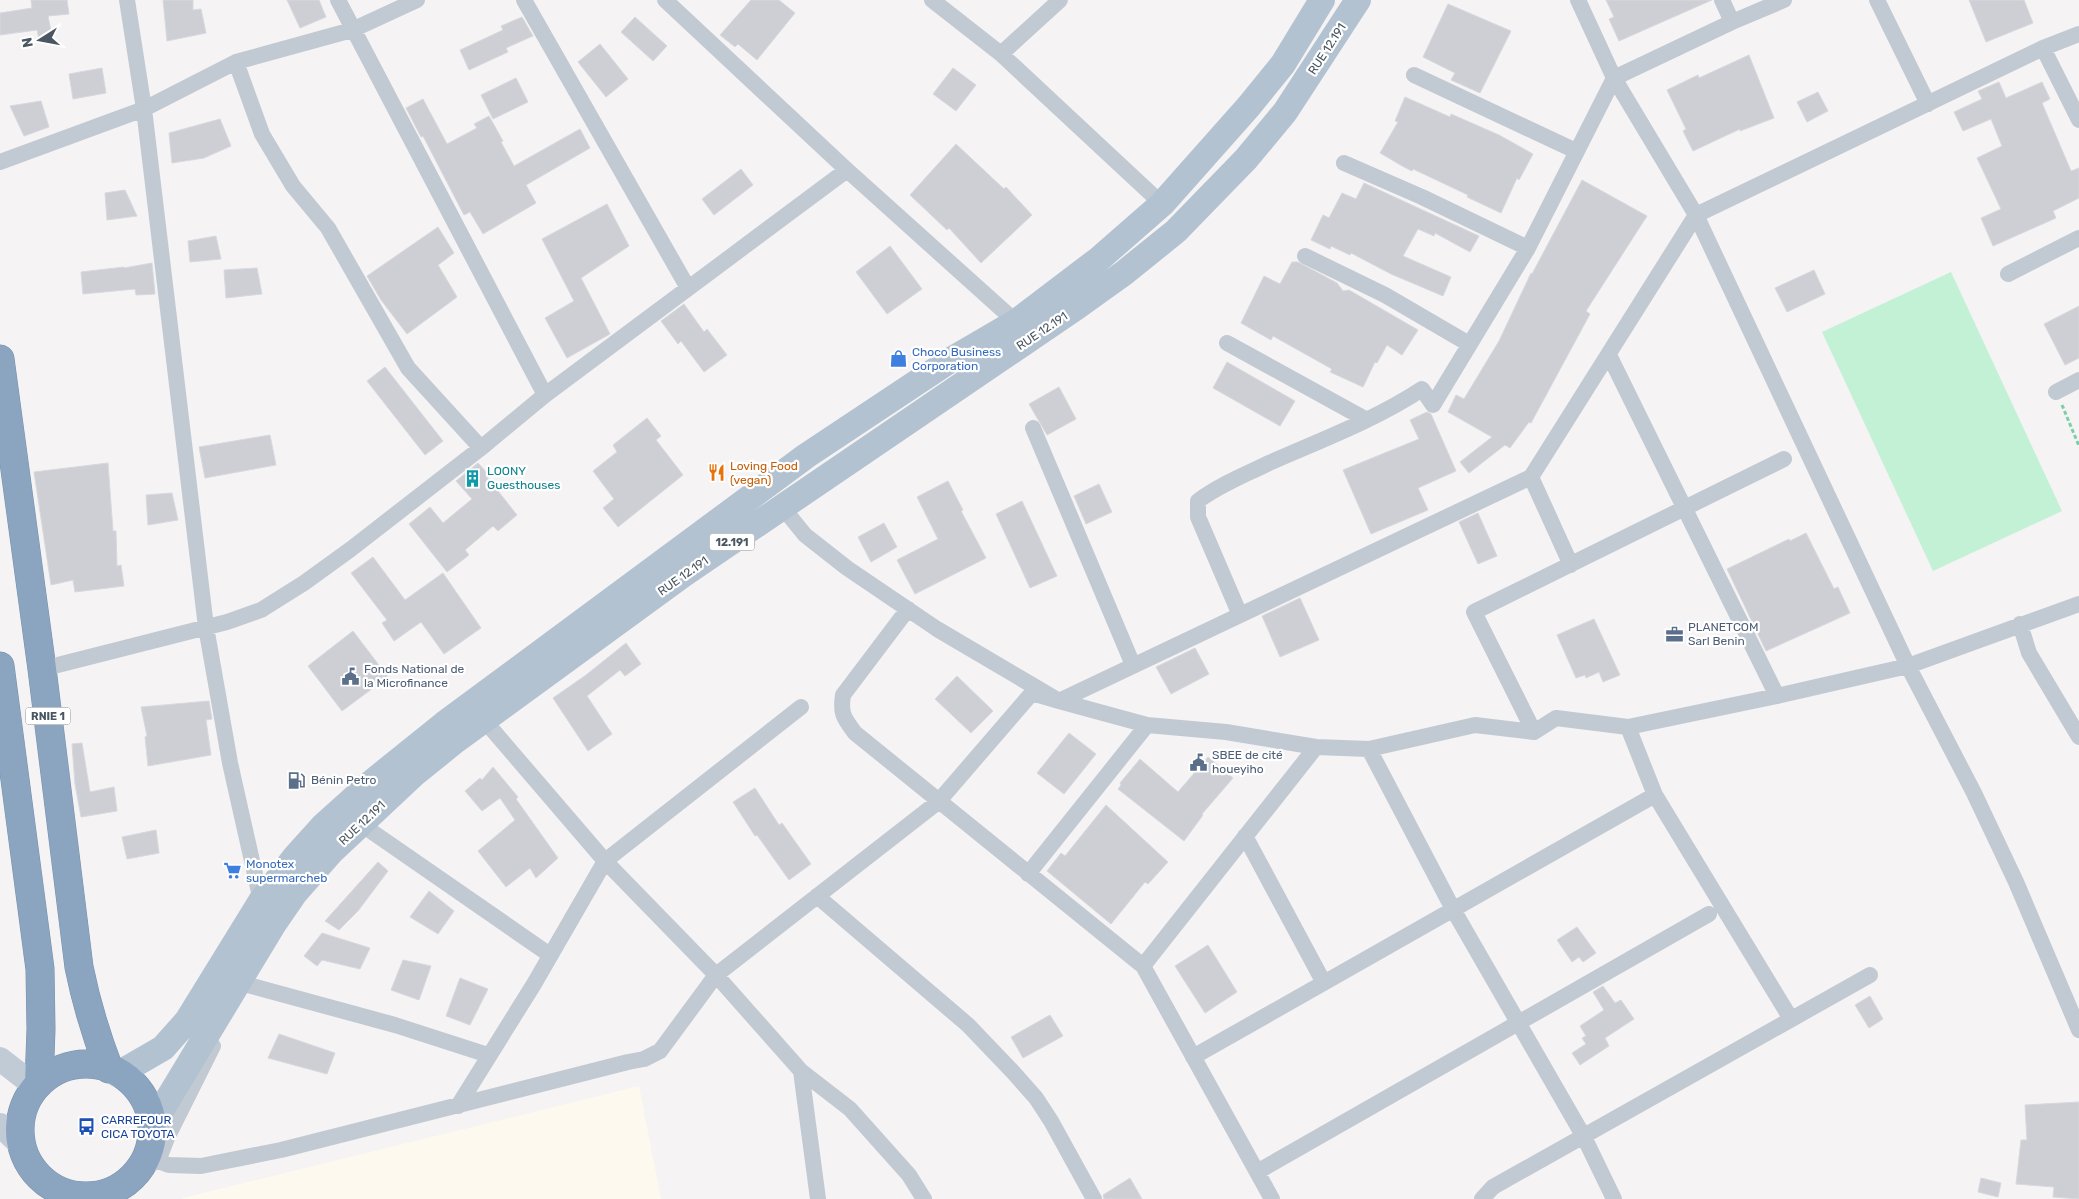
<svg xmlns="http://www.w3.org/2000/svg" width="2079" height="1199" font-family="Rubik,sans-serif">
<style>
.commercial{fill:#fdf9ef}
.green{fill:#c3f1d5}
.building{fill:#cdcfd5;stroke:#d7d9de}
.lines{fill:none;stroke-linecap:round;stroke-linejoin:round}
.highway-casing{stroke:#7690ad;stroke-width:29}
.path{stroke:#7ad0a6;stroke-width:3;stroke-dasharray:4 2.5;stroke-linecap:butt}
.street{stroke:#c1cad2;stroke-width:16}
.secondary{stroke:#c1cbd6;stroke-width:24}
.primary{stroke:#b3c2d1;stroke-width:26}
.highway{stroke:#8ba5c1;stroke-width:28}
.labels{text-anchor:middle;stroke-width:4.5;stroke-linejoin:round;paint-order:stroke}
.shield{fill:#fff;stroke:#808990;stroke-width:1}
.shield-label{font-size:11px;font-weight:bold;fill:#4a5661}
.street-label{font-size:12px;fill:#4a5661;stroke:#fff}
.shop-label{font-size:12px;fill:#366cbe;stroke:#fff;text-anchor:start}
.food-label{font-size:12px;fill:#c56008;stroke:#fff;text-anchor:start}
.culture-label{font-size:12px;fill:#0d838f;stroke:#fff;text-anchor:start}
.service-label{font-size:12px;fill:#4e5e75;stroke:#fff;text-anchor:start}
.transit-label{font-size:12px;fill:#164399;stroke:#fff;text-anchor:start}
</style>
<rect width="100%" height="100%" fill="#f5f3f3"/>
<!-- commercial -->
<path class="commercial" d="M639 1086 661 1199H183V1198Z"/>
<!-- green -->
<path class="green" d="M1951 272 2062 511 1933 571 1822 332Z"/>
<!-- building -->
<path class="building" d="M31 0H67L69 14 48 16 52 36 39 40 37 30 0 35V13L32 8Z
M163 0H193V10L201 9 206 33 167 41Z
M287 0H319L326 17 300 28Z
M751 0H779L795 13 757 60 738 44 735 47 720 35Z
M1606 0H1712L1619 41 1609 19 1614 17Z
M1969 0H2024L2033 23 1986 42Z
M1448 4 1511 31 1480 93 1451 80 1455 73 1423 57Z
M522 17 533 36 506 48 508 52 469 70 460 50 503 30 501 26Z
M635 17 667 46 653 61 621 32Z
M600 44 628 79 606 97 578 62Z
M1749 55 1774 118 1740 131V129L1693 151 1683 131 1686 129 1667 90 1698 75 1699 78Z
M102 68 106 93 73 99 69 74Z
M953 68 976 85 956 111 933 94Z
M516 78 528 102 493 119 481 95Z
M1999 82 2006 98 2042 82 2050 99 2042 103 2071 171 2079 168V198L2053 211 2056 218 1993 246 1981 218 2001 209 1977 158 2002 146 1991 119 1963 131 1954 112 1982 99 1978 91Z
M1818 92 1828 111 1807 122 1797 102Z
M1405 97 1450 117 1451 114 1499 135 1533 154 1519 180 1517 178 1501 213 1467 197 1468 195 1413 169 1412 171 1404 167 1380 153 1398 122 1395 121Z
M423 99 447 144 477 128 474 124 489 116 503 141 501 142 514 166 580 129 590 148 526 185 536 203 483 234 470 212 464 215 423 136 421 137 406 108Z
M41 101 49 127 24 136 10 106Z
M220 119 231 146 204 158 172 163 169 133Z
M956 144 1004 189 1006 187 1032 215 981 263 949 228 947 230 910 195Z
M741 169 753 185 714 215 702 199Z
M1582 180 1647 216 1586 311 1590 314 1531 423 1529 422 1510 448 1505 445 1469 473 1460 462 1492 437 1448 412 1456 395 1464 399 1499 341 1531 273 1532 274Z
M1364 183 1479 236 1470 252 1435 233 1434 236 1418 229 1403 256 1451 277 1443 296 1391 274 1351 253 1350 255 1331 246 1330 249 1311 240 1323 215 1329 218 1342 193 1356 199Z
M125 190 137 216 107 220 105 193Z
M607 204 629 246 581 278 610 334 567 358 545 318 574 301 542 239Z
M438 227 454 253 438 265 457 297 407 334 381 300 367 276Z
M216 236 221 259 190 262 188 241Z
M890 246 922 289 887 314 856 272Z
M1292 262H1298L1337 283 1343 291 1349 290 1418 330 1402 355 1387 345 1377 363 1375 362 1363 387 1330 372 1332 369 1273 336 1271 340 1241 323 1264 276 1280 284Z
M152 263 155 294 136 295 135 289 83 294 81 272 124 267V268Z
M257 268 262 294 226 298 224 270Z
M1814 270 1825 294 1787 312 1775 288Z
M684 304 704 332 707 329 727 355 704 372 681 341 678 344 661 321Z
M2079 306V358L2065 365 2044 324Z
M1227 362 1295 401 1280 426 1213 388Z
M385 367 443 441 425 455 367 381Z
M1059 387 1076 419 1047 435 1029 404Z
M1427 412 1431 414 1456 471 1418 488 1428 510 1371 534 1343 470 1419 439 1410 420Z
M647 418 661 436 656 440 683 475 618 527 603 508 614 499 593 471 617 452 613 445Z
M270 435 276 465 205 478 199 447Z
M108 463 113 531H116L117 566 121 565 124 586 75 592 73 580 51 585 34 472Z
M478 463 489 475 487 477 517 515 498 531 493 526 465 550 469 555 447 572 409 524 430 507 443 523 472 499 456 481Z
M948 481 963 510 961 511 986 558 915 594 897 560 938 539 917 497Z
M1099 484 1112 512 1086 524 1074 496Z
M172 493 178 520 148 525 146 495Z
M1022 501 1057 576 1030 588 996 514Z
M1478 513 1497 556 1478 564 1459 522Z
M884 523 897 547 871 562 858 537Z
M1806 533 1834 589 1838 587 1850 613 1766 651 1727 569 1789 539 1790 541Z
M373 557 405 600 443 573 481 628 444 654 421 622 394 641 382 623 387 620 351 573Z
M1300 598 1319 640 1280 657 1262 616Z
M1594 619 1620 675 1603 682 1599 672 1586 678 1585 675 1576 678 1557 635Z
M353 631 388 677 342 711 308 666Z
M626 643 641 664 625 676 620 670 587 696 612 734 588 751 553 698 586 675Z
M1195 648 1209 674 1171 694 1156 667Z
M957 676 993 711 971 733 935 699Z
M209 701 212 719 206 720 211 755 148 766 145 737 147 736 141 707Z
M1069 733 1096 754 1064 794 1037 773Z
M82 743 90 792 114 787 117 811 81 817 75 784 72 744Z
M1208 757 1233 778 1202 814 1203 815 1184 841 1118 789 1121 785 1120 783 1140 759 1178 792Z
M493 767 518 797 516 799 558 858 536 878 530 868 506 887 478 851 515 820 500 798 482 811 465 791 480 778 482 780Z
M755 788 779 825 782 823 811 864 789 880 757 835 755 836 733 802Z
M1106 805 1168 862 1148 884 1145 882 1111 924 1047 871 1061 853 1065 856Z
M156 830 159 853 127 859 122 837Z
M378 862 388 871 358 911 339 930 325 921Z
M429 891 454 911 438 934 410 917Z
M1577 927 1596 953 1583 962 1579 957 1572 962 1557 940Z
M322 933 370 948 360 969 322 960 317 966 304 956Z
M1208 945 1237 992 1205 1013 1175 966Z
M403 960 431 966 419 1000 391 990Z
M460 978 488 989 470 1025 446 1016Z
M1603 986 1615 1003 1621 1000 1634 1019 1605 1038 1609 1046 1580 1065 1572 1053 1586 1044 1582 1038 1586 1036 1580 1026 1604 1010 1593 992Z
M1870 996 1883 1019 1869 1028 1855 1005Z
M1050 1015 1063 1036 1023 1058 1011 1037Z
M279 1034 335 1053 327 1074 268 1058Z
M2079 1102V1199L2053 1197 2054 1187 2016 1184 2021 1140H2027L2025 1105Z
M1130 1178 1142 1199H1104L1103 1195Z
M1981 1178 2001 1183 1998 1197 1978 1192Z"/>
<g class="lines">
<defs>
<path id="highway" d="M0 359 42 669 79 967C86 1002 96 1035 109 1069
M0 666 40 969 41 1029 39 1084
M20 1130a66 66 0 1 1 132 0a66 66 0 1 1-132 0Z"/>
</defs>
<!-- highway casing -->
<use href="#highway" class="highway-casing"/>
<!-- path -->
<path class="path" d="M2062 405 2079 446"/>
<!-- street -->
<path class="street" d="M127 0 144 109 206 627 230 763 261 901
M338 0 545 395
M524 0 688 288
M665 0 847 170 1016 322
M932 0 1001 54 1162 204
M1578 0 1614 78 1696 215 1908 666 1974 793 2016 882 2079 1030
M1722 0 1732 22
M1877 0 1928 104
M2043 48 2079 120
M1001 54 1060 0
M236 62 262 134 293 186 328 228 408 368 481 448
M1414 75 1576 151
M0 162 144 109 236 62 352 30 417 0
M1344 163 1422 197 1528 248
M1305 256 1385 295 1469 344
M2008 274 2079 238
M1227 343 1367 420
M1609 355 1777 696
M2056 392 2079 380
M1033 428 1133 665
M1531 477 1571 565
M783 508 805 535 847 568 937 629 1059 701 1147 725 1226 732 1316 747 1369 749 1475 725 1534 732 1556 718 1628 727 1777 696 1908 666 2079 604
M908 609 843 695C840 714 844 718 855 733L1143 966 1272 1199
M1240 615 1198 517V501C1219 485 1245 475 1269 463 1321 440 1375 420 1422 389L1433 405 1528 248 1614 78 1732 22 1784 0
M2020 624 2029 653 2079 737
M42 669 227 622 261 610 304 583 351 549 481 448 545 395 847 170
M490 727 605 861 716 975 801 1071 850 1109 909 1175 924 1199
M1628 727 1655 795 1791 1019
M1534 732 1474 612 1784 459
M1369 749 1454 911 1584 1137 1614 1199
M368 829 550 955
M1245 836 1324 983
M1028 874 1147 725
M817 896 968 1025 1013 1072 1036 1098 1051 1121 1094 1199
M1143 966 1316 747
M248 985 395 1025 488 1055
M1193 1057 1655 795
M801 1071 818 1199
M458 1106 534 984 605 861 801 707
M158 1161 167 1138 213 1046
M140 1168 158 1161 169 1165 201 1166 281 1150 628 1062 644 1059 660 1051 716 975 938 802 1032 693 1059 701 1531 477 1696 215 2043 48 2079 34
M1257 1172 1709 914
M1482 1199 1493 1187 1870 975"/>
<!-- secondary -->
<path class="secondary" d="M0 1059 36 1087
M0 1125 22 1146"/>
<!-- primary -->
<path class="primary" d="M118 1074 163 1048 187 1021 261 901 295 857 323 826 372 782 444 724 806 456 949 361 1016 322 1099 259 1162 204 1249 106 1283 64 1322 0
M151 1127 273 925 295 893 332 851 413 775 455 741 684 574 1078 306 1124 273 1176 231 1246 159 1285 112 1358 0"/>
<!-- highway -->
<use href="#highway" class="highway"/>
</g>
<!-- icons -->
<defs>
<symbol id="shop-bare" viewBox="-9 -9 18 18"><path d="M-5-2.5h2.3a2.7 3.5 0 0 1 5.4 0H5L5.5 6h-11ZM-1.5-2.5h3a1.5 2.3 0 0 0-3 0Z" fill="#3f7fe0" stroke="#fff" stroke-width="2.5" paint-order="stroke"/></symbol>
<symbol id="restaurant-bare" viewBox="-9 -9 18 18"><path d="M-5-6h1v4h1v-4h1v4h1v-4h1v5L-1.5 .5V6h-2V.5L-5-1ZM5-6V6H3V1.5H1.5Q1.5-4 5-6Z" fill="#e8710a" stroke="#fff" stroke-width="2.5" paint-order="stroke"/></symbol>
<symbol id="building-bare" viewBox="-9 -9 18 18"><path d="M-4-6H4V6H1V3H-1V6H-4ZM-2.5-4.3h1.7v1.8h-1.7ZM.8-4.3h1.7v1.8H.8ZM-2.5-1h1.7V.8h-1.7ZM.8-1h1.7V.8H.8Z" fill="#0f9aa8" stroke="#fff" stroke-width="2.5" paint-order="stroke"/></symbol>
<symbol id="office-bare" viewBox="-9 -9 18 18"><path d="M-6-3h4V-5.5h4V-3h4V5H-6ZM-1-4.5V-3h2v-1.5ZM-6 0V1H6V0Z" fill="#5c6f8a" stroke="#fff" stroke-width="2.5" paint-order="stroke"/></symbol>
<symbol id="civic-bare" viewBox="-9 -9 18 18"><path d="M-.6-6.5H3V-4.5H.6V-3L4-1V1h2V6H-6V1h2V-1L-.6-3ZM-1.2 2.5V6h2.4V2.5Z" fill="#5c6f8a" stroke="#fff" stroke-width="2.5" paint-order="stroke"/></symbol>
<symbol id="fuel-bare" viewBox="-9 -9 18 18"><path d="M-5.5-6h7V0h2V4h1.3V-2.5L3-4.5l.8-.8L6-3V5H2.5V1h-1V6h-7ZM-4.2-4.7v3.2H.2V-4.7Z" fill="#5c6f8a" stroke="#fff" stroke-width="2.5" paint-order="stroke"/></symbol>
<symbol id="supermarket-bare" viewBox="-9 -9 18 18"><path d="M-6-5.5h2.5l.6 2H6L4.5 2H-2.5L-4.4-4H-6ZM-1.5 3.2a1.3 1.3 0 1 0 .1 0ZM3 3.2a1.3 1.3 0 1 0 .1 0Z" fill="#3f7fe0" stroke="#fff" stroke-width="2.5" paint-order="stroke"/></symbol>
<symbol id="bus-bare" viewBox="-9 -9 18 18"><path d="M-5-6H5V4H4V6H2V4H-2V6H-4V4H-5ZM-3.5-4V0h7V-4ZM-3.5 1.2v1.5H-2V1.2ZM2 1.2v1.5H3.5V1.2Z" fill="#1a4fb4" stroke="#fff" stroke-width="2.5" paint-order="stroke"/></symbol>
</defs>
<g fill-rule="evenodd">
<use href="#shop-bare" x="886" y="346" width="25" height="25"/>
<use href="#restaurant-bare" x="704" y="460" width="25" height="25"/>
<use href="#building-bare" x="460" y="466" width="25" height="25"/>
<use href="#office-bare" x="1662" y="622" width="25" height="25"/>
<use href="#civic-bare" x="338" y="664" width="25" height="25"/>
<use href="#civic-bare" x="1186" y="750" width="25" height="25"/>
<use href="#fuel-bare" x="284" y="768" width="25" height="25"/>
<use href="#supermarket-bare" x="220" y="858" width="25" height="25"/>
<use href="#bus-bare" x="74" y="1114" width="25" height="25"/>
</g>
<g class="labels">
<!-- shield labels -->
<g class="shield">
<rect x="709.5" y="533.5" width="45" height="17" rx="4"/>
<rect x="25.5" y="707.5" width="45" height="17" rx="4"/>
</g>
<g class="shield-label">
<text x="732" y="546">12.191</text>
<text x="48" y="720">RNIE 1</text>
</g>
<!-- street labels -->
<g class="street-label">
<text transform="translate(1327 49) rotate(-57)" y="4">RUE 12.191</text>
<text transform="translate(1042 331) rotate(-34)" y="4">RUE 12.191</text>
<text transform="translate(683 576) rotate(-35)" y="4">RUE 12.191</text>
<text transform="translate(362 823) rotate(-43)" y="4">RUE 12.191</text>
</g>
<!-- shop labels -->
<g class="shop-label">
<text x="912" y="356">Choco Business<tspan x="912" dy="14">Corporation</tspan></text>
<text x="246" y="868">Monotex<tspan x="246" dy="14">supermarcheb</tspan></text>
</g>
<!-- food labels -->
<g class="food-label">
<text x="730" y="470">Loving Food<tspan x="730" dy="14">(vegan)</tspan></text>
</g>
<!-- culture labels -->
<g class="culture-label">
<text x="487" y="475">LOONY<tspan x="487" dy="14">Guesthouses</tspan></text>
</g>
<!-- service labels -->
<g class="service-label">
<text x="1688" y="631">PLANETCOM<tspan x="1688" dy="14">Sarl Benin</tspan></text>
<text x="364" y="673">Fonds National de<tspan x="364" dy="14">la Microfinance</tspan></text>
<text x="1212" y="759">SBEE de cité<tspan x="1212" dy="14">houeyiho</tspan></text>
<text x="311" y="784">Bénin Petro</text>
</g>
<!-- transit labels -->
<g class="transit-label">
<text x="101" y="1124">CARREFOUR<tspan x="101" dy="14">CICA TOYOTA</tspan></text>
</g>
</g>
<!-- north arrow -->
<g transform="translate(40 40) rotate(259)" stroke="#ffffff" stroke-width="4" paint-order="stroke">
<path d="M0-4L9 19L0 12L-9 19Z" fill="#4a5661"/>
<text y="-8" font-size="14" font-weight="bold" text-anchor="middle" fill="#4a5661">N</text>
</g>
</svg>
